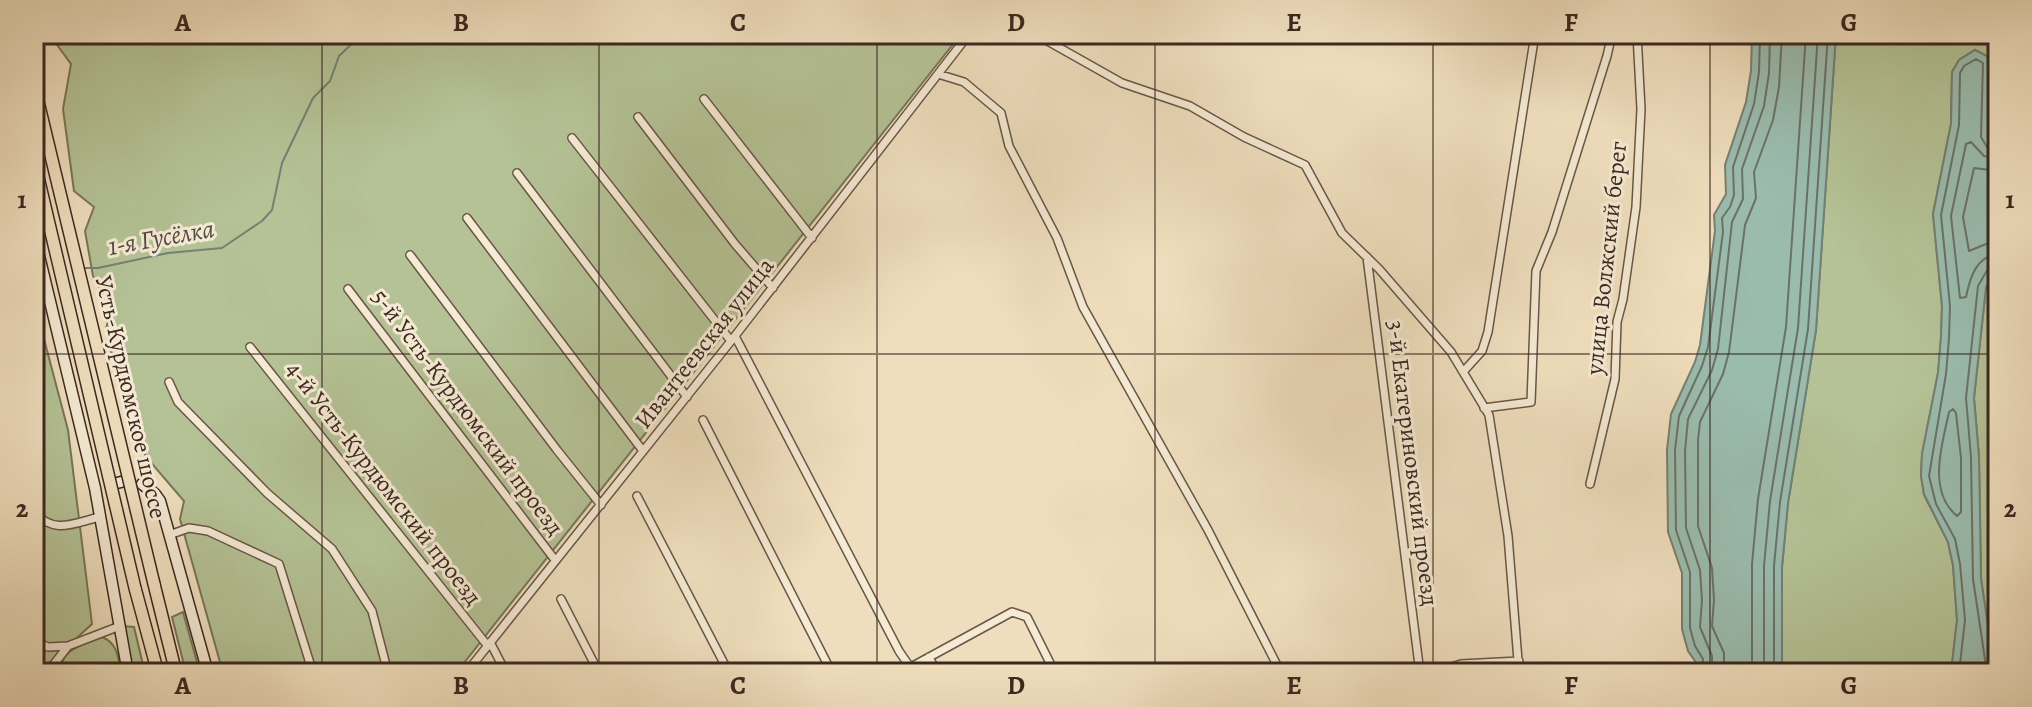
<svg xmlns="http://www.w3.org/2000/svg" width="2032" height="707" font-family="Alegreya,serif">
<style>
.green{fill:#b4c295;stroke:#78755a;stroke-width:2}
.water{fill:#9abcae;stroke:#748175;stroke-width:2}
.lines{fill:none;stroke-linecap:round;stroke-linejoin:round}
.shore{stroke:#6a7267;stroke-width:2}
.stream{stroke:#748175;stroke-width:2}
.street-casing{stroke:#685647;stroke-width:10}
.secondary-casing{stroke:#3b2820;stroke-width:13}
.primary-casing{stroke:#3b2820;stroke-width:14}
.street{stroke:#f5ead4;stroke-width:7}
.secondary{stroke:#f5ead4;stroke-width:10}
.primary{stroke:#efdebd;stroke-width:11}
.primary-bridge-casing{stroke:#3b2820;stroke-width:14;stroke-linecap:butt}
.primary-bridge{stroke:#efdebd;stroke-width:11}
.grid{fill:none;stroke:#3b2820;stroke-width:2;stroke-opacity:0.55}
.labels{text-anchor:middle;stroke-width:6;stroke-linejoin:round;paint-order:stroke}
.street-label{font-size:24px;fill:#3b2820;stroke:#f5ead4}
.water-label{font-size:26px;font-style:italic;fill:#534d44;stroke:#f5ead4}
.neatline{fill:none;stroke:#3b2820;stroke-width:3}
.grid-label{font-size:26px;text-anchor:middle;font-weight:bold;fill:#3b2820}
</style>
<rect width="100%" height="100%" fill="#efdebd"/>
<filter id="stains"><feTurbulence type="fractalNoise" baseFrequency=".0025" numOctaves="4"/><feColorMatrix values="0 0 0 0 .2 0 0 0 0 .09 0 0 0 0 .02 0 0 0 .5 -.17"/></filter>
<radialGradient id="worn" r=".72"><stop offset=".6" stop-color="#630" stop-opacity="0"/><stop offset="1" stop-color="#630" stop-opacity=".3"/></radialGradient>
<!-- green -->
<path class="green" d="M49 34H961L456 673H223L180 519 184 501 147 458 133 432 131 403 119 385 106 329 111 309 93 276 85 231 94 207 74 191 63 109 71 64Z
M1836 34H1998V136L1994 142 1989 135V57L1975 50 1959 60 1952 72 1951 124 1933 214 1942 306 1941 337 1938 373 1922 454 1921 476 1924 495 1948 542 1953 565 1957 620 1951 673H1782V567L1788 503 1816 330Z
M1998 268V673H1995L1981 579 1979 457 1974 398 1986 287Z
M34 301 68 430 92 624 49 663 53 673H34Z
M183 612 200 673H186L172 617Z
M123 626 134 627 145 673H132Z
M102 637C118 643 118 658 121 673H62C57 650 85 644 102 637Z"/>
<!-- water -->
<path class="water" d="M1752 34H1836L1816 330 1788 503 1782 567V673H1695V661L1688 651 1682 629V573L1668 532 1667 450 1671 414 1695 362 1700 345 1715 231 1714 215 1726 194 1725 165 1746 102 1751 71Z
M1975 50 1989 57V135L1994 141 1998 136V268L1986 287 1974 398 1979 457 1981 579 1995 673H1951L1957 620 1953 565 1948 542 1924 494 1921 476 1922 454 1938 373 1941 337 1942 306 1933 214 1951 124 1952 72 1959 60Z"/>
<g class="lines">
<!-- shore -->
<path class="shore" d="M1998 159 1984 156 1971 142 1966 144 1951 216 1960 298 1966 297C1970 278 1976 256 1998 254
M1998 171 1974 168 1963 217 1969 251 1986 244 1998 242
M1953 409 1956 413 1961 458V512L1957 516C1927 491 1942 445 1949 412Z
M1702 673 1703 659 1695 646 1690 628V572L1676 530 1675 450 1679 416 1702 366 1708 347 1723 232 1722 218 1730 207 1734 195 1733 167 1754 104 1759 72 1760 34
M1712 673V656L1700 627 1702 600 1700 570 1686 528 1685 451 1688 419 1712 370 1718 349 1732 222 1743 199 1742 169 1764 106 1769 73 1770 34
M1724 673V653L1712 626 1714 600 1712 568 1698 526V440L1700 422 1723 374 1729 352 1745 225 1756 198 1754 172 1773 120 1779 87 1782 34
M1752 673V564L1758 499 1786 327 1806 34
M1764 673V566L1770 501 1798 328 1818 34
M1774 673V566L1780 502 1808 329 1828 34
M1959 673 1965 620 1960 564 1955 539 1936 504 1929 476 1946 374 1949 338 1950 306 1941 215 1959 125 1960 73 1964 66 1976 59 1983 63 1981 137 1987 147 1998 148
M1987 673 1973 579 1971 457 1966 398 1978 286 1989 267 1998 264"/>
<!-- stream -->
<path class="stream" d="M83 268H98L168 253 222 248 262 221 272 210 282 163 313 98 330 81 339 56 362 34"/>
<defs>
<path id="street" d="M1035 34 1122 83 1190 106 1244 137 1305 165 1342 233 1379 269 1451 352 1489 415 1508 536 1519 673
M938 74 964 82 1001 113 1009 146 1057 238 1083 307 1208 530 1281 673
M704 99 812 238
M638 117 735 244 773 288
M572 138 731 341
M517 173 687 397
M467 218 643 451
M410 255 557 450 601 505
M1367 257 1420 673
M348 289 555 560
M735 336 899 651 910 667
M250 347 487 645
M1463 372 1482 351 1488 332 1535 34
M169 382 178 402 267 493 332 549 372 611 388 673
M1484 408 1531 402 1536 271 1552 232 1607 56 1612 34
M703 420 832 673
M1590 484 1615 379 1617 322 1623 299 1636 207 1641 109 1637 34
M637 496 729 673
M34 512C55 535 73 523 100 517
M169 535 189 528 208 531 279 564 313 673
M561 599 599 673
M34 641 48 647 68 646
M490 642 506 673
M929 657 937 673
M42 673 51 668 68 646 120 626
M466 673 731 341 969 34
M900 673 1012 612 1027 617 1055 673
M1433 673 1461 664 1519 661"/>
<path id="secondary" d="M34 235 95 488 128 673
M117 483 121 482
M142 484 155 494 160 501 208 673"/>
<path id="primary" d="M154 584 176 673
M135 588 158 673"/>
</defs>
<!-- street casing -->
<use href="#street" class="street-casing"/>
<!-- secondary casing -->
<use href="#secondary" class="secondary-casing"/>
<!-- primary casing -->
<use href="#primary" class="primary-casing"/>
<!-- street -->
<use href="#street" class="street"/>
<!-- secondary -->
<use href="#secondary" class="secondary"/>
<!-- primary -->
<use href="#primary" class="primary"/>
<defs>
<path id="primary-bridge" d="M34 85 154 584
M34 160 135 588"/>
</defs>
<!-- primary-bridge casing -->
<use href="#primary-bridge" class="primary-bridge-casing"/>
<!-- primary-bridge -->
<use href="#primary-bridge" class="primary-bridge"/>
</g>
<!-- grid -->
<path class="grid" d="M322 34V673M599 34V673M877 34V673M1155 34V673M1433 34V673M1710 34V673M34 354H1998"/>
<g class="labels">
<!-- street labels -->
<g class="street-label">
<text transform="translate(1606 258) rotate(-84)" y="8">улица Волжский берег</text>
<text transform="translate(704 343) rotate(-52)" y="8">Ивантеевская улица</text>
<text transform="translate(131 397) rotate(77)" y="8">Усть-Курдюмское шоссе</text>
<text transform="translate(468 412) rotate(53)" y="8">5-й Усть-Курдюмский проезд</text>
<text transform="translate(1413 463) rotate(83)" y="8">3-й Екатериновский проезд</text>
<text transform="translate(384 483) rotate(52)" y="8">4-й Усть-Курдюмский проезд</text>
</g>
<!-- water labels -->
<g class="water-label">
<text transform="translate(161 237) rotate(-10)" y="9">1-я Гусёлка</text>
</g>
</g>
<!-- margin -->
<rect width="2032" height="707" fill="none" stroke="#efdebd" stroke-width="88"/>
<rect x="44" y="44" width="1944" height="619" class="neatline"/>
<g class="grid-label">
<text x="183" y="31">A</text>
<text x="461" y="31">B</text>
<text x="738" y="31">C</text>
<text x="1016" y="31">D</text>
<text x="1294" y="31">E</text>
<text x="1571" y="31">F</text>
<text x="1849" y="31">G</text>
<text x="22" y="208">1</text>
<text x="2010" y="208">1</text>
<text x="22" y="517">2</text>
<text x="2010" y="517">2</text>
<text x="183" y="694">A</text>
<text x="461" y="694">B</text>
<text x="738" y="694">C</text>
<text x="1016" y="694">D</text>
<text x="1294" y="694">E</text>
<text x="1571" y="694">F</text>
<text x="1849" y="694">G</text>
</g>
<rect width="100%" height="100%" filter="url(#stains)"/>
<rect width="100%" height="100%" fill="url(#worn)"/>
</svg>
